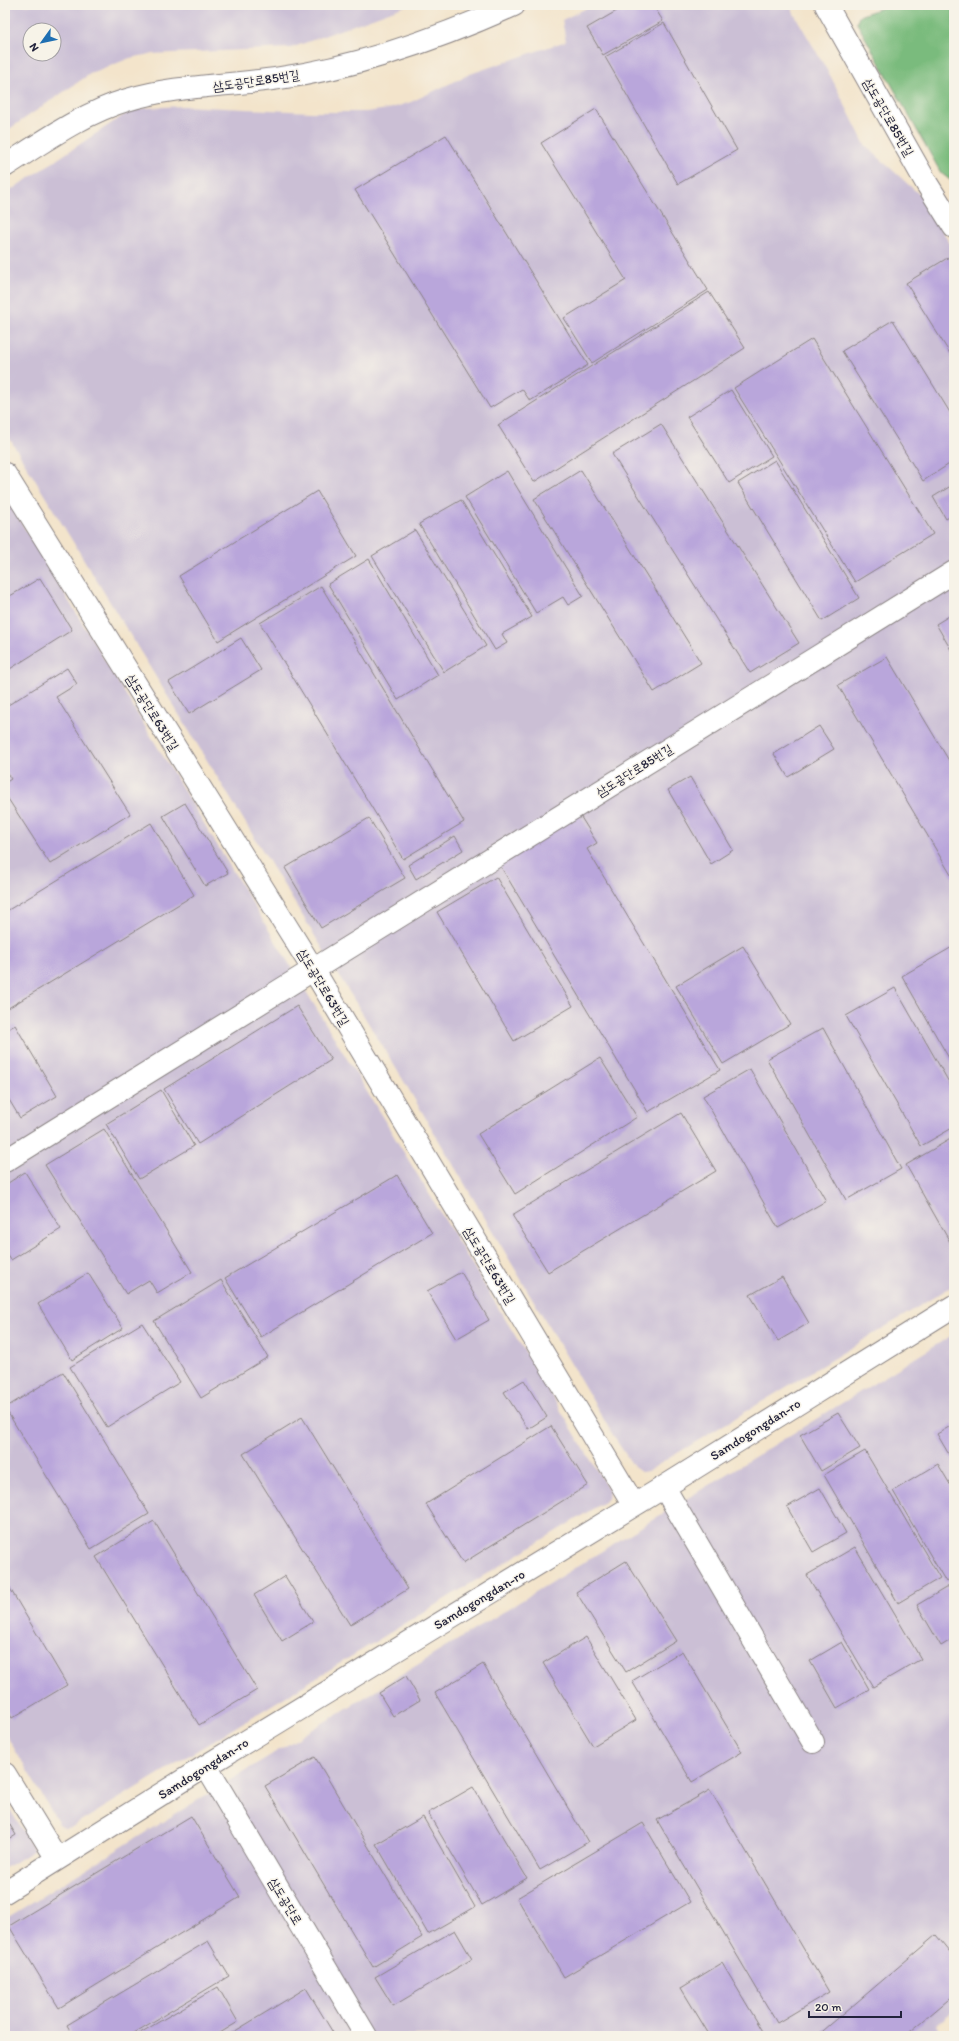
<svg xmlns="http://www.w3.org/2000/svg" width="959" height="2041" font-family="Itim,'Poor Story',sans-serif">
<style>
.industrial{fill:#cbbfd5;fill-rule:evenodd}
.forest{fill:#7abb7d;stroke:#4e6e5c}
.building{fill:#b9a6db}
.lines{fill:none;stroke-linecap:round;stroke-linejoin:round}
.minor-casing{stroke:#8a8383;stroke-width:24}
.minor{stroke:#fff;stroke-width:22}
.labels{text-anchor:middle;stroke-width:3;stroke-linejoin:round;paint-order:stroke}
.street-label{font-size:13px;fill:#22223b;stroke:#f7f3e8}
</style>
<rect width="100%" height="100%" fill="#f7f3e8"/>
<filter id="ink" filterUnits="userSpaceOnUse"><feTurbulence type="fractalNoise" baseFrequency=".025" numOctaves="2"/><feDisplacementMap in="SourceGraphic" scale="8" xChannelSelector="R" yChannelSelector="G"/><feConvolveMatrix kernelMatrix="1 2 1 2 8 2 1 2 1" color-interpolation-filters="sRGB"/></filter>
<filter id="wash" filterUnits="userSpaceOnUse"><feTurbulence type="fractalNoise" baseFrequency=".012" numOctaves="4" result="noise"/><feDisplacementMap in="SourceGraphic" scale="16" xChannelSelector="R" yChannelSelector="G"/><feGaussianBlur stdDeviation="0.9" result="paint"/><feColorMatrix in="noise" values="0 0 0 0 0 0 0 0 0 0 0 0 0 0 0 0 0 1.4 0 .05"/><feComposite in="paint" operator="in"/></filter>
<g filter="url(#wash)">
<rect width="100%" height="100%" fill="#f3e4cb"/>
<!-- industrial -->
<path class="industrial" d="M5 5H408L291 48 150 54 130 58 90 74 5 132ZM30 30H54V54H30Z
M593 5H789L831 77 865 145 921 196 954 250V1285L648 1471 641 1472 634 1467 616 1440 402 1078 5 431V194L130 111 145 108 183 106 311 112H366L389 109 411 102 470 74 566 41 562 20Z
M5 496 609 1490 608 1497 604 1502 72 1827 64 1828 59 1824 5 1733Z
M954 1334V2011L937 2025 944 2036H5V1919Z
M5 1801 34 1850 5 1868Z"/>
<!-- forest -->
<path class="forest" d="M890 5H954V183L941 173 857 23 859 16Z"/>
<g id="blocks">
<!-- building -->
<path class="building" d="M627 5H653L663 21 603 55 587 28Z
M664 23 737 150 678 184 605 57Z
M596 109 708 290 592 363 564 318 626 280 541 143Z
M446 135 588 365 530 401 522 389 490 408 355 190Z
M949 257 954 266V360L906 283Z
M709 292 745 348 534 482 498 425Z
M893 320 954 419V461L923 481 842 351Z
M812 339 933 534 855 582 734 388Z
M731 390 772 456 729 483 687 417Z
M661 424 799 643 750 673 612 454Z
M775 460 859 598 822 621 738 483Z
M581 470 701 663 654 692 534 499Z
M507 471 583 596 568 605 563 597 536 613 465 497Z
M954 484V514L946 519 933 497Z
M317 491 356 556 218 641 179 576Z
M461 500 532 617 502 634 507 643 495 650 419 524Z
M415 530 486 646 444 672 372 556Z
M369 559 438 675 398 700 328 584Z
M40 578 72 630 5 672V599Z
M321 586 464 822 403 859 260 623Z
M954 613V655L936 624Z
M241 638 261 670 189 714 169 682Z
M887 657 954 769V880L838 685Z
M67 668 77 684 56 697 130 814 50 864 5 794V783L11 779 5 770V707Z
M819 726 834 749 788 777 774 754Z
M690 777 733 850 711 864 668 790Z
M185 803 228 873 205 886 163 816Z
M579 814 597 843 587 849 720 1070 648 1112 498 862Z
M369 818 405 878 321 928 285 868Z
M151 823 194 895 5 1010V912Z
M455 836 463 850 416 879 408 865Z
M496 877 573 1006 514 1041 437 912Z
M743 946 790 1024 723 1064 676 986Z
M954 946V1067L902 976Z
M895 988 954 1091V1127L921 1146 846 1016Z
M297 1006 331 1060 198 1144 164 1089Z
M15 1025 57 1096 20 1118 5 1093V1031Z
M823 1028 901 1169 846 1200 767 1059Z
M600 1058 637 1117 515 1194 478 1134Z
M750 1069 826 1201 778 1228 703 1096Z
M161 1090 194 1146 139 1179 106 1124Z
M681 1113 716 1171 548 1272 512 1215Z
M104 1129 192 1272 157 1293 149 1280 126 1294 45 1165Z
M954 1137V1249L906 1165Z
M25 1172 61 1229 11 1260 5 1251V1185Z
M397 1175 432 1233 261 1337 225 1278Z
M461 1272 489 1320 456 1339 427 1291Z
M88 1273 123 1328 72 1360 38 1304Z
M782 1277 809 1323 778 1341 750 1295Z
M221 1280 268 1357 201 1398 154 1321Z
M142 1323 180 1382 107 1427 70 1367Z
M63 1372 149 1514 91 1549 5 1408Z
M524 1380 547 1417 528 1429 504 1392Z
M838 1413 860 1448 821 1471 800 1435Z
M302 1417 408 1589 350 1625 243 1454Z
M954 1424V1463L937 1434Z
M551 1426 588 1485 463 1563 426 1504Z
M865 1451 940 1578 898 1603 824 1475Z
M938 1464 954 1491V1577L946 1582 893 1491Z
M820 1488 846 1533 813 1552 787 1507Z
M154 1521 257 1690 199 1725 96 1557Z
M855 1547 921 1659 873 1687 807 1575Z
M626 1561 676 1641 626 1672 576 1592Z
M285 1576 313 1622 282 1641 254 1595Z
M5 1580 67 1685 12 1718 5 1707Z
M954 1583V1638L941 1646 917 1605Z
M586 1637 636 1720 593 1746 543 1663Z
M842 1642 869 1689 837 1708 810 1661Z
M682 1651 742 1752 692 1782 632 1681Z
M483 1664 588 1842 540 1870 435 1693Z
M406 1676 420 1700 393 1716 379 1693Z
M315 1757 422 1937 373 1967 265 1786Z
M473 1787 527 1878 482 1905 428 1813Z
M710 1790 829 1992 777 2023 657 1820Z
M191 1816 240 1897 59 2008 9 1926Z
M5 1817 16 1835 5 1842Z
M423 1817 475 1907 428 1934 376 1844Z
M643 1823 690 1902 564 1977 517 1898Z
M455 1930 472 1959 393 2006 375 1977Z
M936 1935 954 1957V1995L905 2036H817Z
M208 1941 229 1976 129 2036H73L67 2025Z
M722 1963 764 2033 759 2036H710L681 1988Z
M218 1987 238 2022 215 2036H135Z
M306 1988 335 2036H227Z"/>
</g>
</g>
<g filter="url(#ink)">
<use href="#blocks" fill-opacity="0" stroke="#8a8383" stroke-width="1"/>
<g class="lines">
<defs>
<path id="minor" d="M826 5 927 184 954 227
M5 166C43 142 83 113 127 100 176 85 230 86 280 78 360 67 440 38 514 5
M5 474 313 969 634 1505
M5 1161 954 572
M664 1487 813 1742
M206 1766 366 2036
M5 1774 57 1859
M5 1892 206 1766 664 1487 954 1306"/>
</defs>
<!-- minor casing -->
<use href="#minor" class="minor-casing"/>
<!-- minor -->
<use href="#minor" class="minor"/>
</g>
</g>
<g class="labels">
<!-- street labels -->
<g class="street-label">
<text transform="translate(256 80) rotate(-8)" y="5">삼도공단로85번길</text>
<text transform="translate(889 117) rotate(60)" y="5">삼도공단로85번길</text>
<text transform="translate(153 712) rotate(58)" y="5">삼도공단로63번길</text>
<text transform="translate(634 770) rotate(-32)" y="5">삼도공단로85번길</text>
<text transform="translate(324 987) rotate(59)" y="5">삼도공단로63번길</text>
<text transform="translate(490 1265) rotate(59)" y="5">삼도공단로63번길</text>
<text transform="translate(755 1429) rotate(-32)" y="5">Samdogongdan-ro</text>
<text transform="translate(479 1599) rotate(-31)" y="5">Samdogongdan-ro</text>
<text transform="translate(203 1768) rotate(-32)" y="5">Samdogongdan-ro</text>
<text transform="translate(286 1901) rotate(59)" y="5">삼도공단로</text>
</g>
</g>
<!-- margin -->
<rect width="959" height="2041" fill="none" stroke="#f7f3e8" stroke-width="20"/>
<!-- north arrow -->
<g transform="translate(42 42) rotate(237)"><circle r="19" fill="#f7f3e8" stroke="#a29fa3"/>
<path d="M0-3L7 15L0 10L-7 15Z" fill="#1f6fb2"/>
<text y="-6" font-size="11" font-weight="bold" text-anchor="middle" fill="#22223b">N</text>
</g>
<!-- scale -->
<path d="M809 2011v6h92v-6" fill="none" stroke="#22223b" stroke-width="2"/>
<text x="815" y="2011" font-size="12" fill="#22223b" stroke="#f7f3e8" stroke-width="3" paint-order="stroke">20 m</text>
</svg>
